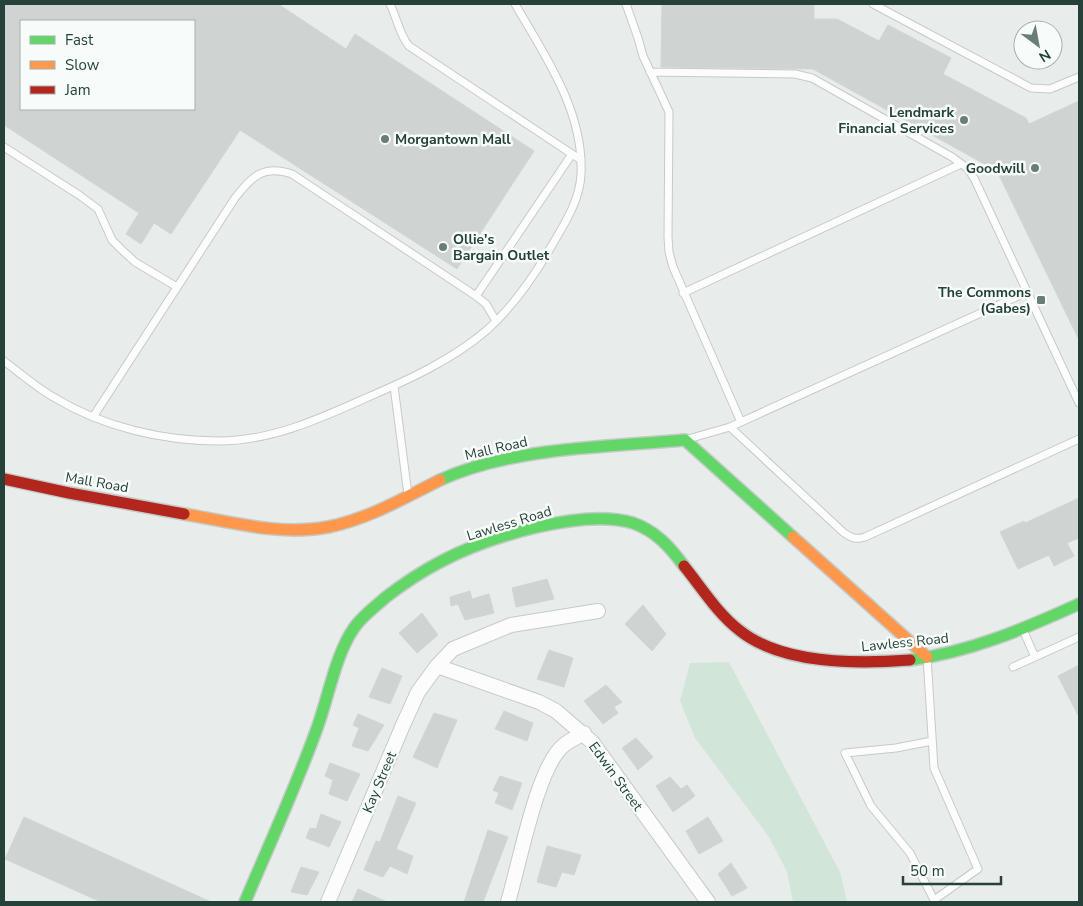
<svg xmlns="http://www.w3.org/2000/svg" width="1083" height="906" font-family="'Nunito Sans',sans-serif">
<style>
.green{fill:#d1e6d8}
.building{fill:#cfd4d2;stroke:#d1d6d4;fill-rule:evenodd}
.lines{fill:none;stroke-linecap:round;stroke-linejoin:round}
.lane-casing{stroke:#c5cac8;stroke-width:9}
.street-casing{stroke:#c5cac8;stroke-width:16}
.fast-casing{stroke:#c3cbc8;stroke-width:14}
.slow-casing{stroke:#c3cbc8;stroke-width:14}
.jam-casing{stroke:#c3cbc8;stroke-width:14}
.lane{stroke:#fcfcfc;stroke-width:7}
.street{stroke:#fcfcfc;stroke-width:14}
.fast{stroke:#63d668;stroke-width:11}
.slow{stroke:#ff974d;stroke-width:11}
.jam{stroke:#b3261e;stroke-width:11}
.poi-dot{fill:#697e78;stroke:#f7fbf9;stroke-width:2}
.labels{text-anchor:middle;stroke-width:5;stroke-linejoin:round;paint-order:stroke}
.poi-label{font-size:14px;font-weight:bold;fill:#24423a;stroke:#f7fbf9;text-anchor:end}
.street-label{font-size:14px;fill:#24423a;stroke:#f7fbf9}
</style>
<rect width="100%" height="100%" fill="#e8edeb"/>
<!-- green -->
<path class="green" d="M729 662 840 872 847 902H793L787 872 769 837 695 738 680 701 690 663Z"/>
<!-- building -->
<path class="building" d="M4 4H278L346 49 355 34 534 151 457 269 240 130 171 234 154 223 141 244 126 234 139 213 4 125ZM21 21H194V109H21Z
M662 4H814V19H837L879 41 888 25 951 58 943 74 1026 118 1029 124 1079 101V340L997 171 813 69 661 67Z
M1079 498V538L1067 543 1074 556 1054 566 1049 555 1018 569 1000 532 1024 521 1025 523Z
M547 579 554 599 516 607 512 588Z
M470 591 472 599 489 594 494 613 465 620 458 604 451 606 450 597Z
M643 605 666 634 652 651 625 624Z
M422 613 438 635 417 653 399 633Z
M549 650 573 658 564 687 537 679Z
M1079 665V717L1058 676Z
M382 668 402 676 390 704 369 697Z
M606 685 622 702 614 707 618 713 603 724 584 701Z
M504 711 533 723 527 741 495 729Z
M434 713 457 720 437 768 413 757Z
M358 714 384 725 368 751 352 746 359 728 353 725Z
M636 738 653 757 638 770 622 748Z
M330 763 360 774 347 801 329 794 333 780 325 776Z
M500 776 522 783 512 810 495 803 499 793 493 790Z
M670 777 681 789 687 785 695 796 673 812 656 786Z
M398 796 416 803 396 849 413 856 407 874 390 866 383 877 364 870 376 841 380 842Z
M321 814 341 822 329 847 306 838 310 828 316 829Z
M24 817 211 902H101L5 859Z
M708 817 723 841 699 854 686 831Z
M488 830 508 837 483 902H464Z
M547 846 581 855 574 875 562 872 556 887 537 882Z
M731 863 747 888 732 896 718 874Z
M301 867 319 872 307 895 291 892Z
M358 889 387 902H352Z"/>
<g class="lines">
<defs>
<path id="lane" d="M390 4C397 18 399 34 409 46L581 160
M626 4 638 38 643 56 669 112 668 237 669 252 673 267 741 422
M873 4 1031 88 1050 89 1079 77
M650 72 795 74 812 78 952 157 967 168 974 178 1079 403
M4 147 79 195 98 209 112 240 122 250 135 262 177 287
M683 293 961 164
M476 296 572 154
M4 361C20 373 37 388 55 398 103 427 163 441 219 441 271 441 319 419 366 398 408 380 452 360 487 330 515 305 537 272 555 240 567 220 580 198 581 174 584 111 545 56 515 4
M394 386 408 495
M93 417 235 198C251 177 264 164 292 174L476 296 486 304 496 321
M730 427 843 532C851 538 856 540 865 537L1079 439
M688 439 730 427 1027 292
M1023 630 1035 657
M927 657 934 768 978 869 934 900 910 853 871 806 845 753 896 748 932 741
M1013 667 1079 637"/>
<path id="street" d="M437 666 539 702 556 711 592 742 708 902
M328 902 403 725 418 692 437 666 453 649 511 625 598 611
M508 902C519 866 537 766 564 745 570 740 578 737 584 733"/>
<path id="fast" d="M440 480C512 447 606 447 685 440L793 537
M910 660C970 652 1024 629 1079 604
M245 902C269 845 295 789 316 731 328 700 335 655 354 628 362 616 375 607 386 597 403 584 421 572 440 562 487 537 582 508 633 523 656 531 670 547 684 566"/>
<path id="slow" d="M184 514C231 522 280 536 328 527 368 519 404 498 440 480
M793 537 927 657"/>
<path id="jam" d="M4 479 69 493 184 514
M684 566C702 588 717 613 739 630 782 665 858 664 910 660"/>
</defs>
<!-- lane casing -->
<use href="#lane" class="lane-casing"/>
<!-- street casing -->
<use href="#street" class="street-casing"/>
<!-- fast casing -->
<use href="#fast" class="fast-casing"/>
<!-- slow casing -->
<use href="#slow" class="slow-casing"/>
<!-- jam casing -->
<use href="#jam" class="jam-casing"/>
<!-- lane -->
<use href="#lane" class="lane"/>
<!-- street -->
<use href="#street" class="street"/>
<!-- fast -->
<use href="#fast" class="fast"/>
<!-- slow -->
<use href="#slow" class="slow"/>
<!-- jam -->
<use href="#jam" class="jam"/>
</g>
<!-- markers -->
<g class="poi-dot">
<circle cx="964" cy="120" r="5"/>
<circle cx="385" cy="139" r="5"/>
<circle cx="1035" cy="168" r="5"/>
<circle cx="443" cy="247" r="5"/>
<rect x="1036" y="295" width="10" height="10" rx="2.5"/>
</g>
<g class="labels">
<!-- poi labels -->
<g class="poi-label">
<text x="954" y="117">Lendmark<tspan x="954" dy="16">Financial Services</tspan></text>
<text x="395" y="144" text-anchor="start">Morgantown Mall</text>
<text x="1025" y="173">Goodwill</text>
<text x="453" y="244" text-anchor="start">Ollie's<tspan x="453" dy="16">Bargain Outlet</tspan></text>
<text x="1031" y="297">The Commons<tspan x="1031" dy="16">(Gabes)</tspan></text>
</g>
<!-- street labels -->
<g class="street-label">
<text transform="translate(496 448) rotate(-13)" y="5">Mall Road</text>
<text transform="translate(97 482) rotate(10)" y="5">Mall Road</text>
<text transform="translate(509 523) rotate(-17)" y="5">Lawless Road</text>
<text transform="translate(905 642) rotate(-6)" y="5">Lawless Road</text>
<text transform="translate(616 776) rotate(54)" y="5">Edwin Street</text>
<text transform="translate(379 782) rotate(-67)" y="5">Kay Street</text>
</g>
</g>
<!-- border -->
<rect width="1083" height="906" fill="none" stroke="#24423a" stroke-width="10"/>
<!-- legend -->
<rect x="20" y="20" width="175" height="90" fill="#f7fbf9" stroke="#a3b1ad"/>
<rect x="30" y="36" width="25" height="8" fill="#63d668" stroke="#a3b1ad"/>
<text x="65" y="45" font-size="15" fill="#24423a">Fast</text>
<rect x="30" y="61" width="25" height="8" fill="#ff974d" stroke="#a3b1ad"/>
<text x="65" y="70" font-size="15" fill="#24423a">Slow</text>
<rect x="30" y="86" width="25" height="8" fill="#b3261e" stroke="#a3b1ad"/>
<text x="65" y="95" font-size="15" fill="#24423a">Jam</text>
<!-- north arrow -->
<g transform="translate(1038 45) rotate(148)"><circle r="24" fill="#f7fbf9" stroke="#a3b1ad"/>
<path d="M0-4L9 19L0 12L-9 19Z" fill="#697e78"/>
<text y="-8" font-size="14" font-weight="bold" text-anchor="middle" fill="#24423a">N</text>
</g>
<!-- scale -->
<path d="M903 876v8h98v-8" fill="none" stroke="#24423a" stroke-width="2.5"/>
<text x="910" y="876" font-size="15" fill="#24423a" stroke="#f7fbf9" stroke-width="4" paint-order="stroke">50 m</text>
</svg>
